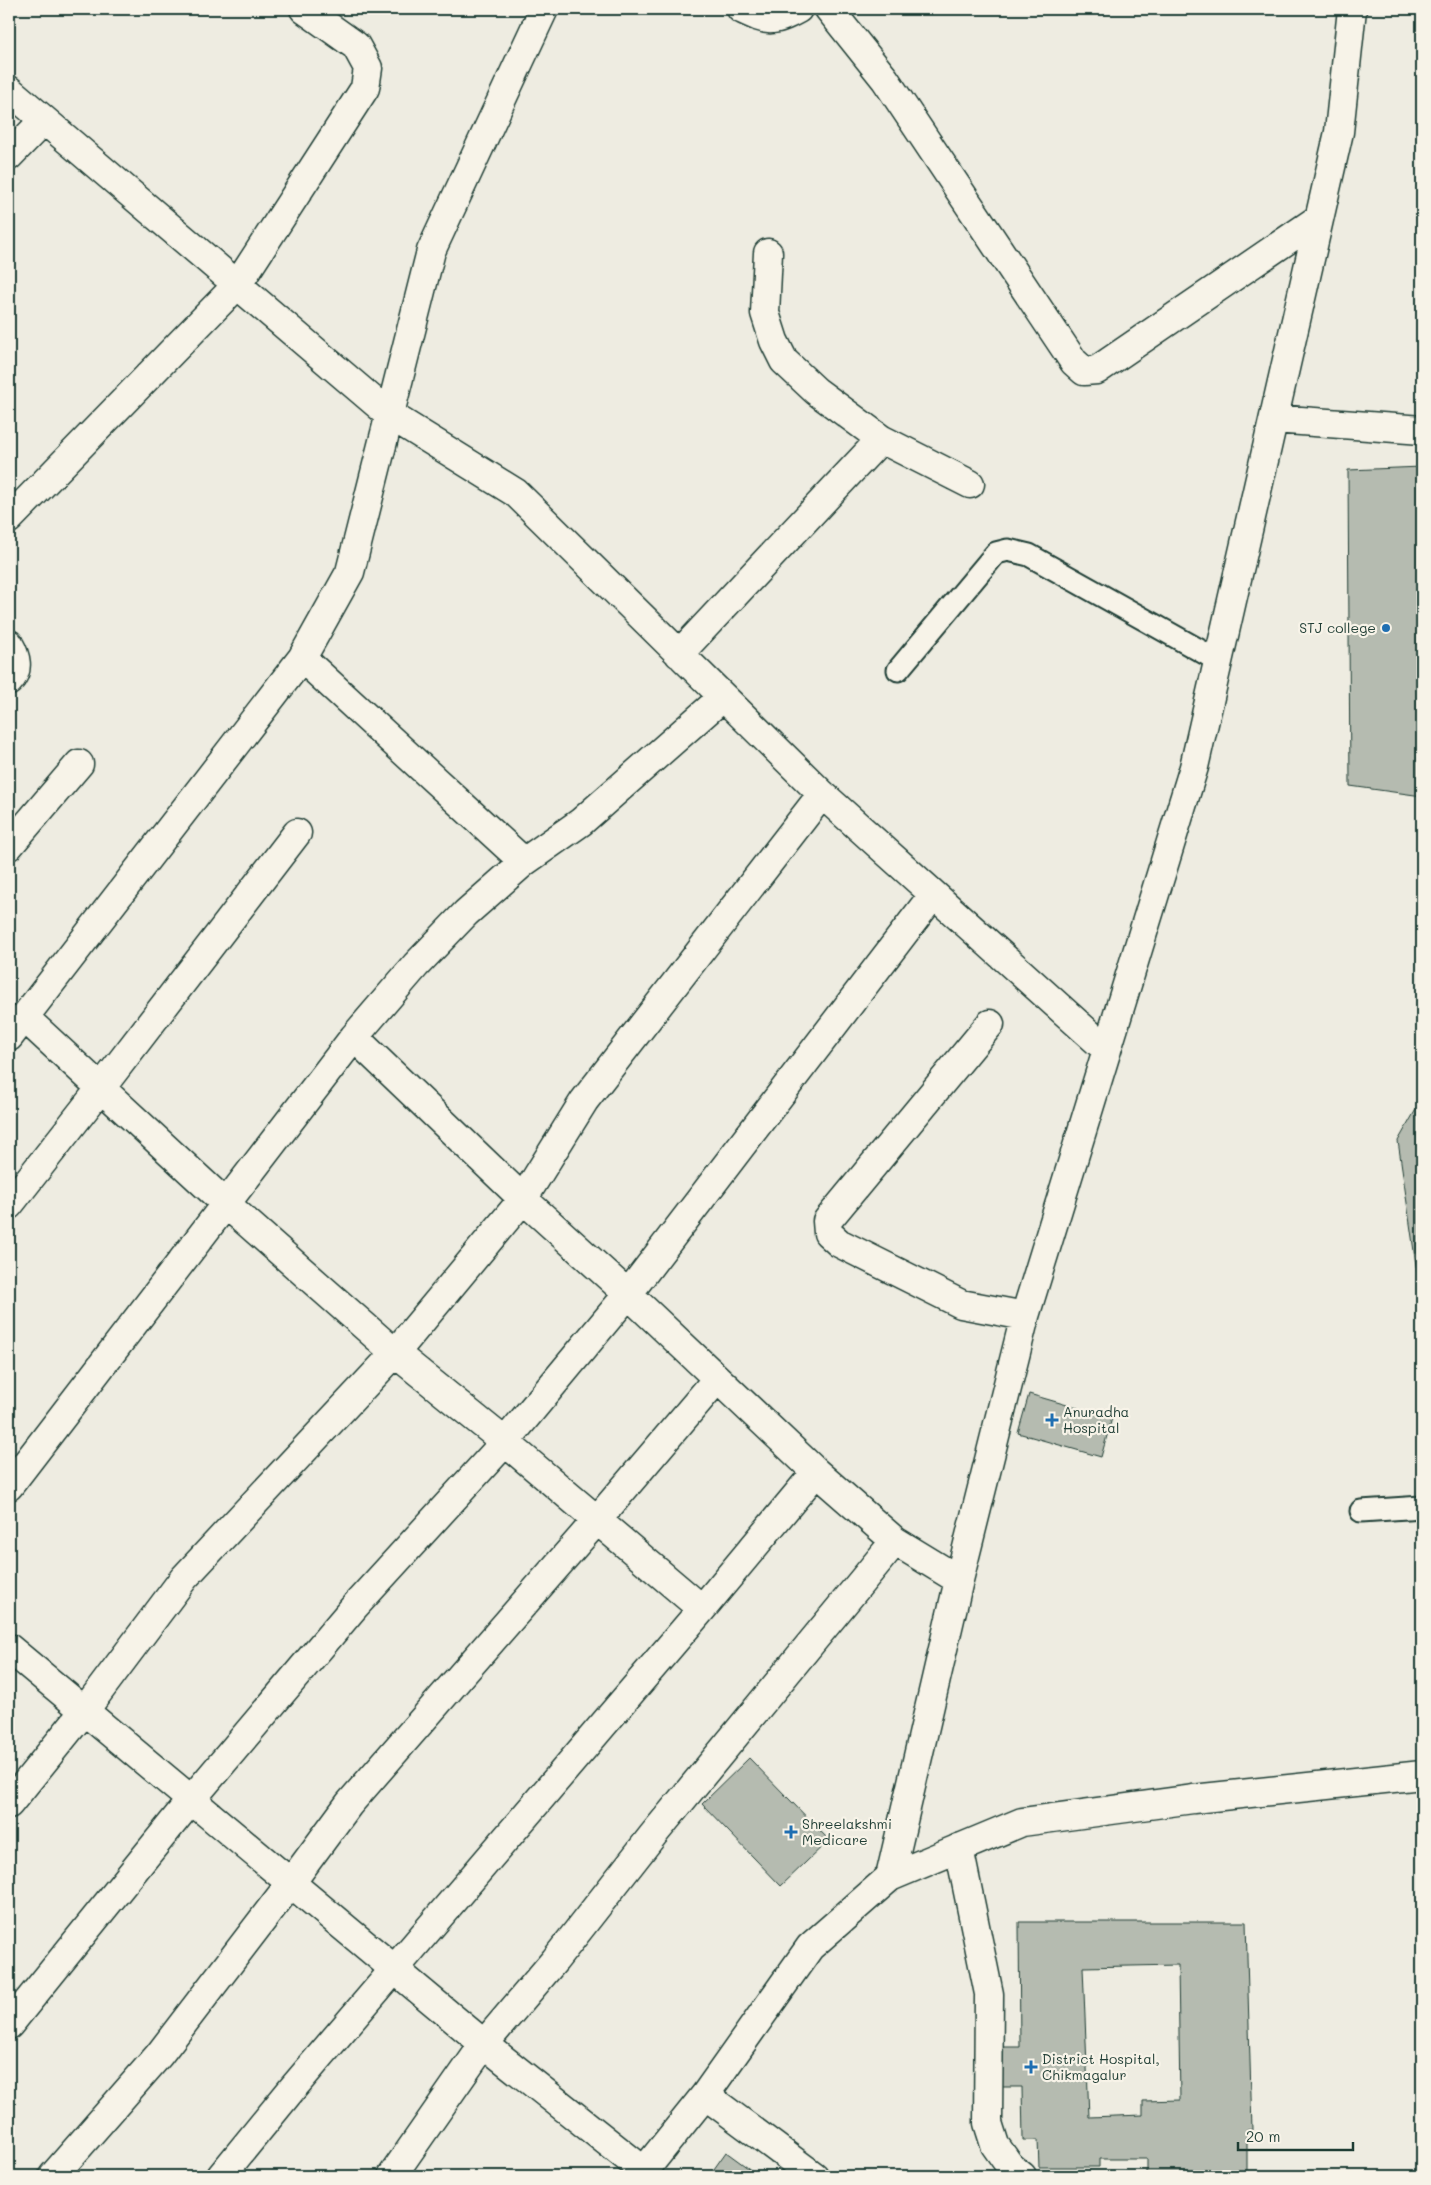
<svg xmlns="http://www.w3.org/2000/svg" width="1431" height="2185" font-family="Mali,sans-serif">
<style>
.building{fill:#b5bbb0;stroke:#1f3d34;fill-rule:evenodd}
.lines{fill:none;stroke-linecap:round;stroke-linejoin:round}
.lane-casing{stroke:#1f3d34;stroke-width:25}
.street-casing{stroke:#1f3d34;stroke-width:31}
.secondary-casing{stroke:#1f3d34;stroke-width:31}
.lane{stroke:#f7f3e8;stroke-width:21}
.street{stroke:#f7f3e8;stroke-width:28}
.secondary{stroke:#f7f3e8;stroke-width:28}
.poi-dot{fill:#1f6fb2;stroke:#f7f3e8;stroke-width:2}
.labels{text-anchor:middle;stroke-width:4.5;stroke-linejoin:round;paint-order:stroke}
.poi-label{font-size:14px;fill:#1f3d34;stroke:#f7f3e8;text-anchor:start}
</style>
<rect width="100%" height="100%" fill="#eeece1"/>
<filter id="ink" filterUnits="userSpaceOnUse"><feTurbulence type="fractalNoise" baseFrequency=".02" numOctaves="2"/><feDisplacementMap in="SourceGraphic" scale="10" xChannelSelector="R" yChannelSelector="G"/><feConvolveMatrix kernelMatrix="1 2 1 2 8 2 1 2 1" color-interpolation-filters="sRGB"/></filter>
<g filter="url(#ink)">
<!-- building -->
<path class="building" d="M1422 467V796L1350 786 1348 470Z
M1422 1099V1272H1417L1398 1141Z
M1029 1394 1112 1418 1101 1457 1018 1433Z
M749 1758 829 1840 781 1886 702 1804Z
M1019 1922H1246L1252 2130H1247V2176H1147V2159H1099V2167H1039L1038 2140H1023L1022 2087H976V2047H1020ZM1178 1965 1180 2100 1143 2101V2115L1089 2117 1083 1967Z
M726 2152 759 2176H709Z"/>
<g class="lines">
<defs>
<path id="lane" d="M898 670 996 553 1008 550 1029 555 1217 660
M1361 1511 1422 1507"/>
<path id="street" d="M741 9C767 21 771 24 798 9
M829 9 885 79 1074 362 1084 371 1097 370 1318 219
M9 90 390 415 516 493 822 794 1107 1050
M9 156 44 120
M768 253 765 313 774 341 784 361 816 391 881 439 970 484
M1274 419 1422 430
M9 519 238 284 365 88 368 68 356 46 304 9
M9 644C16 656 20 670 9 681
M679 654 881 439
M302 658 524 862
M9 846 79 764
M24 1017 225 1203 395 1353 505 1442 702 1609
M990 1024 827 1221 828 1233 839 1243 961 1304 1025 1316
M9 1037 302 658 350 572 431 251 544 9
M354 1037 523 1199 628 1294 816 1472 895 1541 959 1580
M9 1205 101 1088 297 833
M9 1486 354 1037 416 965 466 913 524 862 581 822 723 697
M9 1804 85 1710 184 1578 395 1353 523 1199 584 1101 822 794
M959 1848 989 1994 988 2123 995 2145 1010 2166 1022 2176
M890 1877 959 1580 1025 1316 1194 767 1339 132 1352 9
M9 2025 191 1800 355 1606 505 1442 628 1294 933 895
M53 2176 159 2055 290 1884 349 1804 597 1520 717 1379
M221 2176 292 2089 702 1609 816 1472
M392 2176 484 2044 555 1960 653 1835 895 1541"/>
<path id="secondary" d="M9 1648 484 2044 644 2171
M705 2095 814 2176
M640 2176 705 2095 810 1947 890 1877 1022 1822 1193 1799 1422 1775"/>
</defs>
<!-- lane casing -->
<use href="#lane" class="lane-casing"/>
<!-- street casing -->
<use href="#street" class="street-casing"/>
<!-- secondary casing -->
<use href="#secondary" class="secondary-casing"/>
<!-- lane -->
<use href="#lane" class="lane"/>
<!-- street -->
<use href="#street" class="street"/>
<!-- secondary -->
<use href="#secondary" class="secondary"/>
</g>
</g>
<!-- markers -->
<g class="poi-dot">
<circle cx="1386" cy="628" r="5"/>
<path d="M1049.5 1412.5h5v5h5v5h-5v5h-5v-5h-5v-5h5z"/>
<path d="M788.5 1824.5h5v5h5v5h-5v5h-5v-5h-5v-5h5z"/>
<path d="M1028.5 2059.5h5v5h5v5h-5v5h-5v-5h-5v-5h5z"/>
</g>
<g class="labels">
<!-- poi labels -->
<g class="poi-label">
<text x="1376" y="633" text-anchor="end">STJ college</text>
<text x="1063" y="1417">Anuradha<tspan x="1063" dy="16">Hospital</tspan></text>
<text x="802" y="1829">Shreelakshmi<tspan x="802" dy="16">Medicare</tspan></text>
<text x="1042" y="2064">District Hospital,<tspan x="1042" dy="16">Chikmagalur</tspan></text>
</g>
</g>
<!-- margin -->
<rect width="1431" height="2185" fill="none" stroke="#f7f3e8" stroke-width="30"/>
<rect x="15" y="15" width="1401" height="2155" fill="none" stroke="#1f3d34" stroke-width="2" filter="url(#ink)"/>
<!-- scale -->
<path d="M1238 2142v8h115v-8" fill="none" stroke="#1f3d34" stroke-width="2.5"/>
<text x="1246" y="2142" font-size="15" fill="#1f3d34" stroke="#f7f3e8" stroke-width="4" paint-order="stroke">20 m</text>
</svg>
